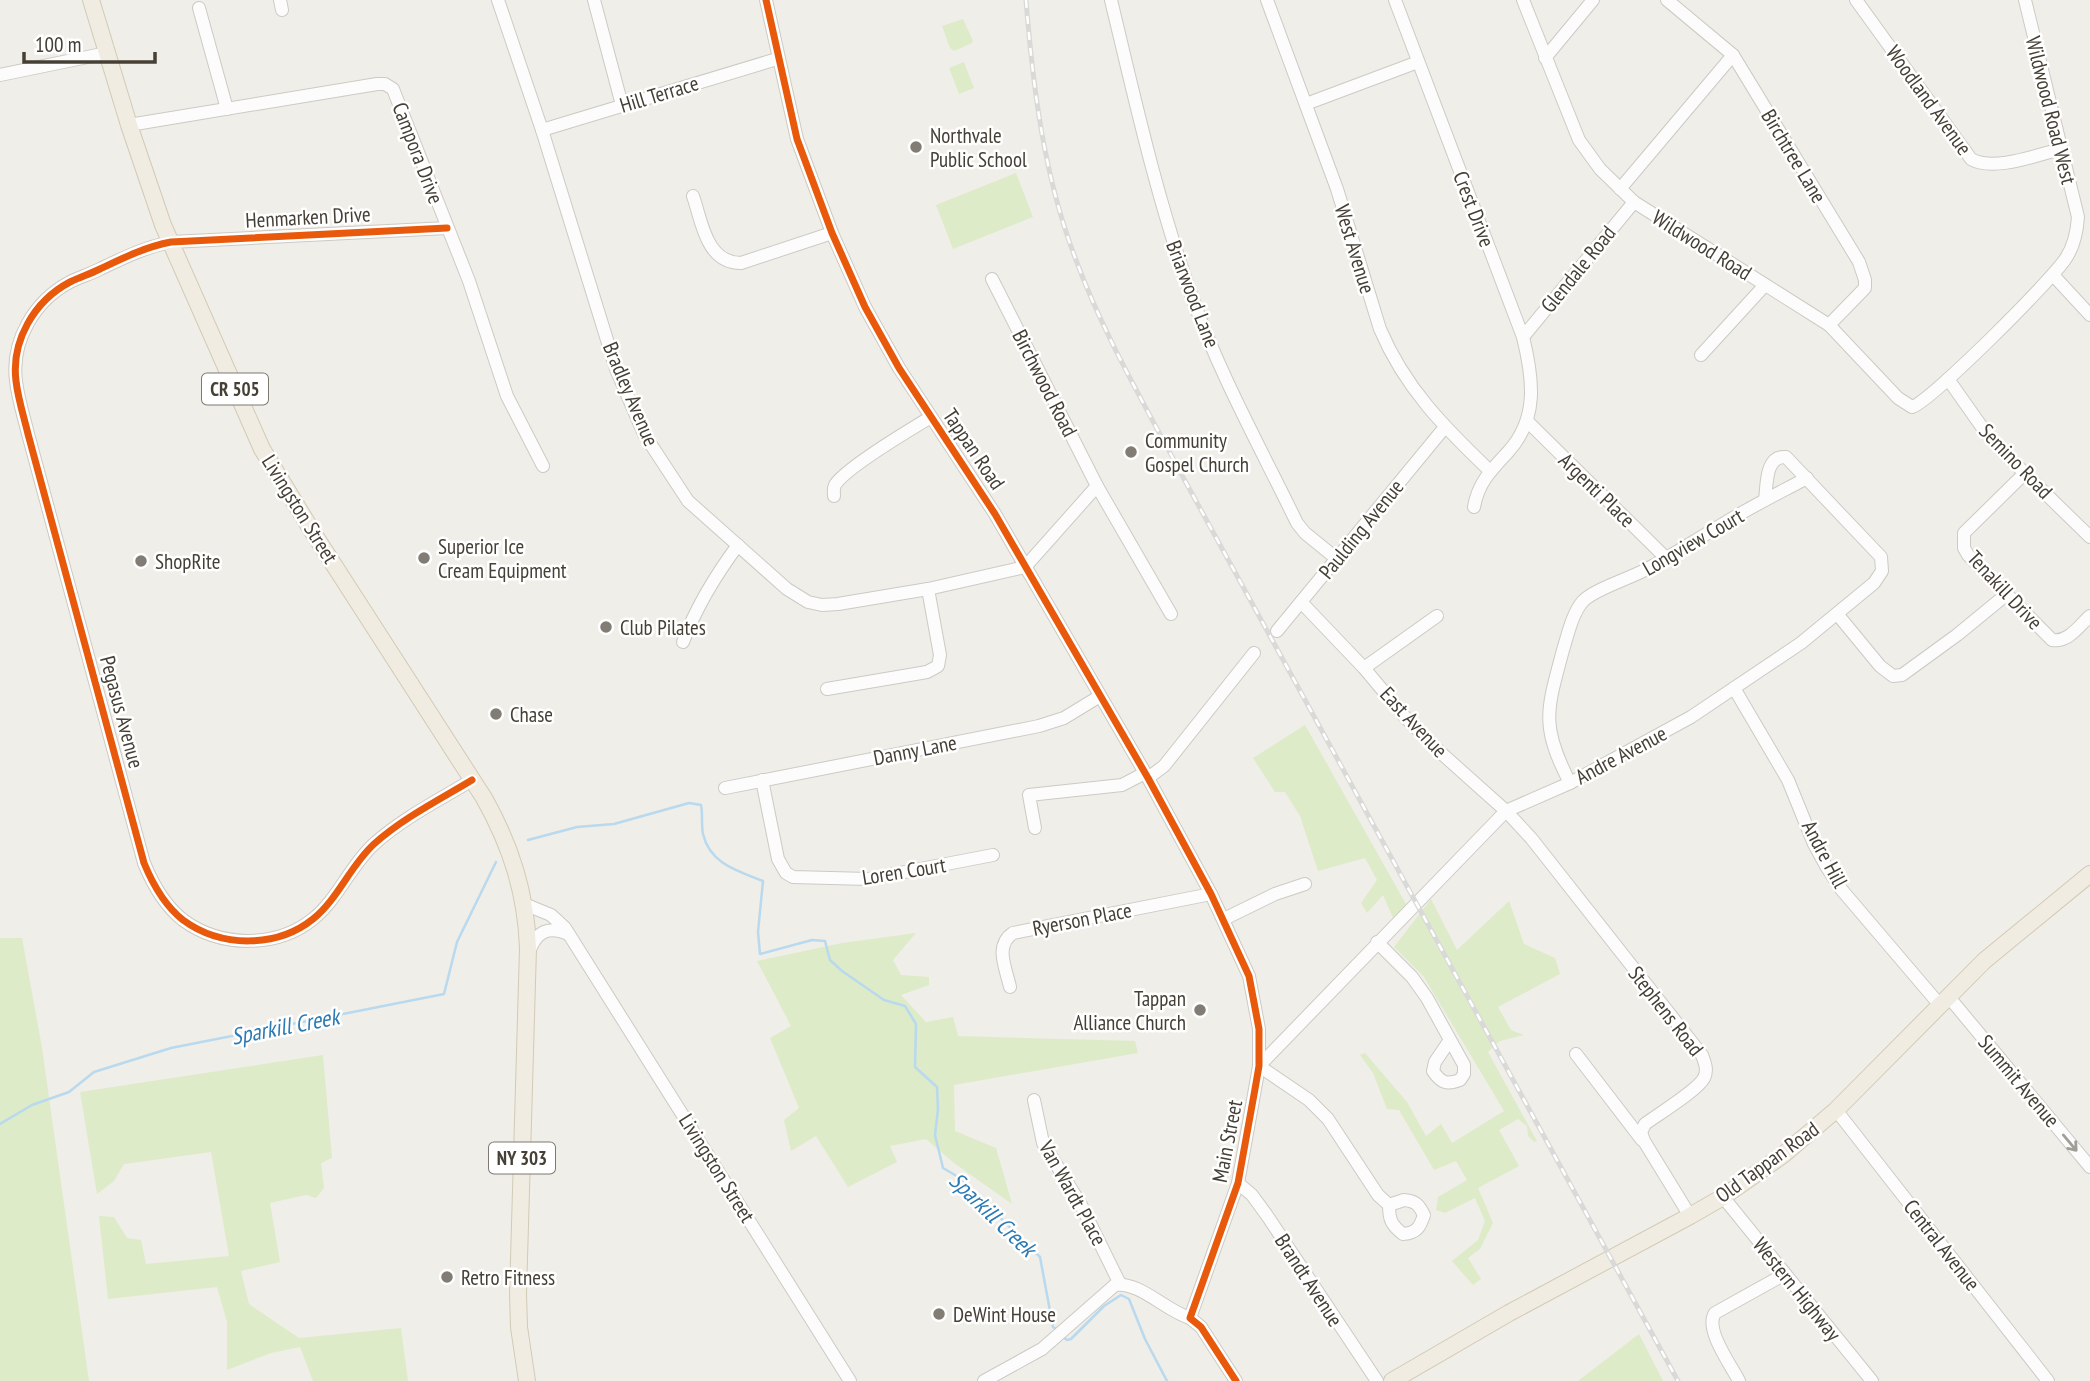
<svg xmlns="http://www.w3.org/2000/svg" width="2090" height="1381" viewBox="0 0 2090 1381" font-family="'PT Sans Narrow',sans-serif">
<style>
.green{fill:#ddebc8}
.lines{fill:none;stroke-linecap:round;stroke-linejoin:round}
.stream{stroke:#b8d9ee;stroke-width:2.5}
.minor-casing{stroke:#cccac4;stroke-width:14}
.major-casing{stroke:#d2cab5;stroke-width:18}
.minor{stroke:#fdfcfc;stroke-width:12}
.major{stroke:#f1ece2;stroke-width:16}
.rail-casing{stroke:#d9d9d8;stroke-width:5}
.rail{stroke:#fff;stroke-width:2.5;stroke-dasharray:8;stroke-linecap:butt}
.cycleway-casing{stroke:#fff;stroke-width:11}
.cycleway{stroke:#e8590c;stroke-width:7}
.oneway{stroke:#a19e98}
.poi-dot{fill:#817c74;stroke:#fff;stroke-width:2.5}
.labels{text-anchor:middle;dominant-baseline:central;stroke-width:5;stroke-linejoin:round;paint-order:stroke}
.shield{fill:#fff;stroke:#7d7972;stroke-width:2}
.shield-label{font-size:19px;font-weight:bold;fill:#453f35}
.street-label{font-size:21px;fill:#453f35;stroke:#fff}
.poi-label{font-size:21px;fill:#453f35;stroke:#fff;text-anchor:start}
.water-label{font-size:23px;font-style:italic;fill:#2c7ab3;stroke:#fff}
</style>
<rect width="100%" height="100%" fill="#f0eee8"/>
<!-- green -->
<g class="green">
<polygon points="963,19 973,41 972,43 954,51 950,48 942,26"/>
<polygon points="964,62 974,88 959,94 949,68"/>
<polygon points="1016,173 1033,217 953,249 936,205"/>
<polygon points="1305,725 1406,904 1394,920 1383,895 1367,913 1361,903 1377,880 1365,858 1318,871 1300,816 1285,792 1275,792 1253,758"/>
<polygon points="1431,899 1457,950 1509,901 1524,944 1555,958 1560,974 1498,1007 1511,1030 1524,1035 1500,1041 1488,1052 1537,1141 1534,1142 1528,1136 1527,1126 1518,1119 1499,1130 1519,1166 1478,1188 1493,1223 1480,1249 1468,1258 1481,1279 1473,1285 1452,1261 1478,1240 1485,1221 1475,1198 1445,1213 1436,1210 1438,1197 1467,1180 1456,1161 1434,1170 1399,1110 1387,1109 1373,1073 1360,1055 1365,1053 1407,1102 1426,1136 1441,1124 1452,1143 1504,1111 1424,977 1394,947"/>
<polygon points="916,933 893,960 901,975 929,977 929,985 901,995 926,1022 953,1017 958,1036 1135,1041 1138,1053 954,1085 955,1131 996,1148 1012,1204 954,1163 926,1139 890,1146 897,1162 848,1187 816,1136 791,1151 784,1120 799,1108 770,1038 791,1026 757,961 842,943"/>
<polygon points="0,938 22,938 42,1048 89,1381 0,1381"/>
<polygon points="323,1055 332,1158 321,1163 324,1188 316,1198 306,1195 270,1203 280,1262 241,1271 249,1304 299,1338 401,1328 408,1381 313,1381 300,1347 271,1353 227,1370 227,1322 217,1287 108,1299 99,1216 114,1217 127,1238 141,1240 146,1264 229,1256 211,1152 124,1164 114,1181 97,1194 80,1092"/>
<polygon points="1639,1334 1663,1381 1578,1381"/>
</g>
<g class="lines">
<!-- stream -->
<g class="stream">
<path d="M 528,840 L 577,827 L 614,824 L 689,803 L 701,805 C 703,814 701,825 703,834 C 710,864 738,871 763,881 L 758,932 L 760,954 L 812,940 L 825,941 L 830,960 L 842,971 L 884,1000 L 905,1006 L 916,1024 L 915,1067 L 937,1087 L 938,1109 L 935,1135 L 943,1168 L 960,1178 L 1040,1257 L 1053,1327 L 1056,1329"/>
<polyline points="0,1124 32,1105 69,1092 94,1072 171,1048 444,994 457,942 496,862"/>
<polyline points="1063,1337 1067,1340 1071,1339 1104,1306 1121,1295 1129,1299 1145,1339 1167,1381"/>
</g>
<defs>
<g id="minor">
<polyline points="280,0 282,10"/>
<polyline points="498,0 542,130 616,369 644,434 688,501 787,589 808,602 822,605 838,604 928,589 1025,567 1097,486"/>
<polyline points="594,0 622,105"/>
<polyline points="766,0 797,139 832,233 865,307 899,368 995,514 1148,778 1211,894 1249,976 1259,1029 1259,1066 1255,1089 1238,1183 1190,1318 1201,1327 1236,1381"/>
<path d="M 1111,0 C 1135,100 1157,200 1192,297 C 1220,375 1261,449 1297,523 L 1305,533 L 1337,559"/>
<path d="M 1267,0 L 1337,189 L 1380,329 C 1405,388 1444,427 1490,471"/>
<path d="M 1395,0 L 1523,337 C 1533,378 1539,418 1508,452 C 1492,469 1478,483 1474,507"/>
<path d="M 1523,0 L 1579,140 L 1600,169 L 1634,202 L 1829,325 L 1898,398 L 1912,407 C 1931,401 2053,279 2066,258 C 2074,246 2077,231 2078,217 L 2025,0"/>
<polyline points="1667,0 1733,55 1859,262 1865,280 1865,288 1829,325"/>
<path d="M 1856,0 L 1971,159 C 1993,172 2037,155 2061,149"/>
<polyline points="199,8 227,109"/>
<polyline points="1545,58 1593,0"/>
<polyline points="0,75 107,53"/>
<polyline points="1306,104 1418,62"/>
<polyline points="129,125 377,84 385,84 393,89 469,281 507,396 543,466"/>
<polyline points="542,130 777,59"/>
<polyline points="1620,189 1733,55"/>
<path d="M 693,196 C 702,222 706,263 741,263 L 832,233"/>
<path d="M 447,228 L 171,242 C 145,247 123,258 100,269 C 90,274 80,277 70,282 C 34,301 11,341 16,381 C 18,399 24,417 28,434 L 144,863 C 153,885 164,905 183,920 C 221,948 277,948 313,919 C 338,899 350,866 374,844 C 403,818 439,800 472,780"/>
<polyline points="2053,275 2090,315"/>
<polyline points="992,279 1097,486 1171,614"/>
<polyline points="1523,337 1634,202"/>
<polyline points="1701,355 1765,285"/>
<polyline points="1948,379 1984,430 2001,450 2090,537"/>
<polyline points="1527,421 1667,559"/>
<path d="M 2025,473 L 1964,533 L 1964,548 L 1968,555 L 2052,640 C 2068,643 2079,626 2090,616"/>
<path d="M 834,496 C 834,491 833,489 835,485 C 845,468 911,429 931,417"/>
<path d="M 1301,602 L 1364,668 L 1405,717 L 1440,752 L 1506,811 L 1531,838 L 1702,1055 C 1705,1063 1708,1070 1704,1078 C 1698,1090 1657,1115 1645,1124 L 1641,1132 L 1644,1141 L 1690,1216"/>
<polyline points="1838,615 1880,666 1893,676 1902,675 1957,635 2007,594"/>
<polyline points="1277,631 1445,427"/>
<path d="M 683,642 C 697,605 715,576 738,545"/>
<polyline points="1364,668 1437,616"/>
<polyline points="1734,688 1788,780 1814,844 1826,866 1841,889 1939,1004"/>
<polyline points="827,689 927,672 938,666 940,655 928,589"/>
<polyline points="1148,778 1164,766 1254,653"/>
<polyline points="762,780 778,859 786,873 793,877 868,879 993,855"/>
<path d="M 1570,783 C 1540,725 1547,710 1563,650 C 1568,634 1572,614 1583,601 C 1595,589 1628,579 1645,570 C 1672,556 1697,539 1723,524 C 1750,507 1779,493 1807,478"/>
<polyline points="725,788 1039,726 1064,718 1100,696"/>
<polyline points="1035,828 1029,795 1122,785 1145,773"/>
<polyline points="524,904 551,915 565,928 850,1381"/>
<polyline points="1224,919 1275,894 1305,884"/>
<path d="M 1377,942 L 1412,977 L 1427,998 L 1464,1065 L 1464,1074 L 1460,1080 C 1447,1085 1441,1083 1433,1071 L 1435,1062 L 1450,1040"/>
<path d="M 529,952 C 536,932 548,925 568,934"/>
<path d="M 1010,987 C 1006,968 994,946 1013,933 L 1211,894"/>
<polyline points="1948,996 2090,1167"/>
<polyline points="1576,1054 1642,1140"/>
<path d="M 1259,1066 L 1506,811 L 1570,783 L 1691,717 L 1801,643 L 1874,583 L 1882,571 L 1881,557 L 1786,457 C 1765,455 1767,485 1765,500"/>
<polyline points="1259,1066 1309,1100 1328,1119 1378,1195 1389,1205"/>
<polyline points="1034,1100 1043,1143 1081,1205 1120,1284"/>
<polyline points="1836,1110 2048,1381"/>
<polyline points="1238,1183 1252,1195 1268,1217 1377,1381"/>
<polyline points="1723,1197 1872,1381"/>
<path d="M 1404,1200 C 1416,1201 1419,1205 1424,1215 C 1420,1227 1417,1233 1403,1234 C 1391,1225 1389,1219 1389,1205 Z"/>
<path d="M 984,1381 L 1042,1349 L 1115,1285 C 1139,1281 1166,1311 1190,1318"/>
<path d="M 1739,1381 C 1731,1365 1704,1329 1715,1313 L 1785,1274"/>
</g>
<g id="major">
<path d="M 91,0 L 129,125 L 163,225 L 262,449 L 314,534 L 484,798 C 511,846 526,893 528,948 L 518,1294 L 519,1327 L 527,1381"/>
<polyline points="1392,1381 1509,1313 1690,1216 1723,1197 1783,1155 1836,1110 1984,961 2090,874"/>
</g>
</defs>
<!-- minor casing -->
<use href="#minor" class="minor-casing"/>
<!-- major casing -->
<use href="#major" class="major-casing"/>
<!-- minor -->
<use href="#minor" class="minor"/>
<!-- major -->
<use href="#major" class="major"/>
<defs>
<path id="rail" d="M 1026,0 C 1033,88 1044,177 1076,260 C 1104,336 1146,407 1184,479 L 1678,1381"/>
</defs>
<!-- rail casing -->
<use href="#rail" class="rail-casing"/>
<!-- rail -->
<use href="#rail" class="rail"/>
<defs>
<g id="cycleway">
<polyline points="766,0 797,139 832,233 865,307 899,368 995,514 1148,778 1211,894 1249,976 1259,1029 1259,1066 1255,1089 1238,1183 1190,1318 1201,1327 1236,1381"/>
<path d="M 447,228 L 171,242 C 145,247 123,258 100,269 C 90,274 80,277 70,282 C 34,301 11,341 16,381 C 18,399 24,417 28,434 L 144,863 C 153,885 164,905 183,920 C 221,948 277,948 313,919 C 338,899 350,866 374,844 C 403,818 439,800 472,780"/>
</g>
</defs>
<!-- cycleway casing -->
<use href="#cycleway" class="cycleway-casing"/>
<!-- cycleway -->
<use href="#cycleway" class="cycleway"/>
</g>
<!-- one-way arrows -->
<defs><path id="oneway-shaft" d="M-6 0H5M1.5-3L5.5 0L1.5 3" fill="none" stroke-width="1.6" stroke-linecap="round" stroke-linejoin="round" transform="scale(1.75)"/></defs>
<use class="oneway" href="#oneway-shaft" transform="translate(2070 1143) rotate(50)"/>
<!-- markers -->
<g class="poi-dot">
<circle cx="916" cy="147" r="7"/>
<circle cx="1131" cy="452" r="7"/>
<circle cx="424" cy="558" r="7"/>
<circle cx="141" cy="561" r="7"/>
<circle cx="606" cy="627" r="7"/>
<circle cx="496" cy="714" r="7"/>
<circle cx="1200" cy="1010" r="7"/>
<circle cx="447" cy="1277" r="7"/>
<circle cx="939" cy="1314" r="7"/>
</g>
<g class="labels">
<!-- shield labels -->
<g class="shield">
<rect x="202" y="373.5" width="66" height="31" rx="5"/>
<rect x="489" y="1142.5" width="66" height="31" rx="5"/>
</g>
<g class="shield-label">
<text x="235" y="389">CR 505</text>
<text x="522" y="1158">NY 303</text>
</g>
<!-- street labels -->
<g class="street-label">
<text transform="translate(659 94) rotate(-17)">Hill Terrace</text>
<text transform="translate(1929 100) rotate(54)">Woodland Avenue</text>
<text transform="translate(2051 110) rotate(76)">Wildwood Road West</text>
<text transform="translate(418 153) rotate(69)">Campora Drive</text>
<text transform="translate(1794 156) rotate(59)">Birchtree Lane</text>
<text transform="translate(1474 209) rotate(69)">Crest Drive</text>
<text transform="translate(308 217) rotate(-3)">Henmarken Drive</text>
<text transform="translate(1702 245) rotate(32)">Wildwood Road</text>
<text transform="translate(1355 249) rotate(73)">West Avenue</text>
<text transform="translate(1578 269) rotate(-51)">Glendale Road</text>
<text transform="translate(1193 294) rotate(69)">Briarwood Lane</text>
<text transform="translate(1045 383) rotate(63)">Birchwood Road</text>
<text transform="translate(631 394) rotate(67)">Bradley Avenue</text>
<text transform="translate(974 449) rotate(56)">Tappan Road</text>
<text transform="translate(2016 461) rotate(46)">Semino Road</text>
<text transform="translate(1597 490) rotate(44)">Argenti Place</text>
<text transform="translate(300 509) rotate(58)">Livingston Street</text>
<text transform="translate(1361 529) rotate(-51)">Paulding Avenue</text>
<text transform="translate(1693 542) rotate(-30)">Longview Court</text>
<text transform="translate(2005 590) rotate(47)">Tenakill Drive</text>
<text transform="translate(122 712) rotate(75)">Pegasus Avenue</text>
<text transform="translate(1414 722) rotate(47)">East Avenue</text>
<text transform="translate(915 750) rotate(-11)">Danny Lane</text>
<text transform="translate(1621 755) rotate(-28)">Andre Avenue</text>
<text transform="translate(1825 854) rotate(62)">Andre Hill</text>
<text transform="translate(904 871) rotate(-9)">Loren Court</text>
<text transform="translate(1082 919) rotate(-11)">Ryerson Place</text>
<text transform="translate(1666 1011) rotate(52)">Stephens Road</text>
<text transform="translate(2019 1081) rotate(50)">Summit Avenue</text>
<text transform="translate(1227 1141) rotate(-79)">Main Street</text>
<text transform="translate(1767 1162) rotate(-36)">Old Tappan Road</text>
<text transform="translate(717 1168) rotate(58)">Livingston Street</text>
<text transform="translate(1073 1193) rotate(61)">Van Wardt Place</text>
<text transform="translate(1942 1245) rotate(52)">Central Avenue</text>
<text transform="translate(1309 1280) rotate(57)">Brandt Avenue</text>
<text transform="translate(1797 1289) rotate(51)">Western Highway</text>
</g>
<!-- poi labels -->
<g class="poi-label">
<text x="930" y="135">Northvale<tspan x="930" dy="24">Public School</tspan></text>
<text x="1145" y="440">Community<tspan x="1145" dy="24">Gospel Church</tspan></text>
<text x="438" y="546">Superior Ice<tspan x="438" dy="24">Cream Equipment</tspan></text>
<text x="155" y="561">ShopRite</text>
<text x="620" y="627">Club Pilates</text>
<text x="510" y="714">Chase</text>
<text x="1186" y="998" text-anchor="end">Tappan<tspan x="1186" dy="24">Alliance Church</tspan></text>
<text x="461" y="1277">Retro Fitness</text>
<text x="953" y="1314">DeWint House</text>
</g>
<!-- water labels -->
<g class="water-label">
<text transform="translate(285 1026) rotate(-11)">Sparkill Creek</text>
<text transform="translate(993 1214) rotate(44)">Sparkill Creek</text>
</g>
</g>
<!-- scale -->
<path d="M24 52v10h131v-10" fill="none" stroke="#453f35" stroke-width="3.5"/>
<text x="35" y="52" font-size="21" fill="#453f35" stroke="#ffffff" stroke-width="5" paint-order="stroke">100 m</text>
</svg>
